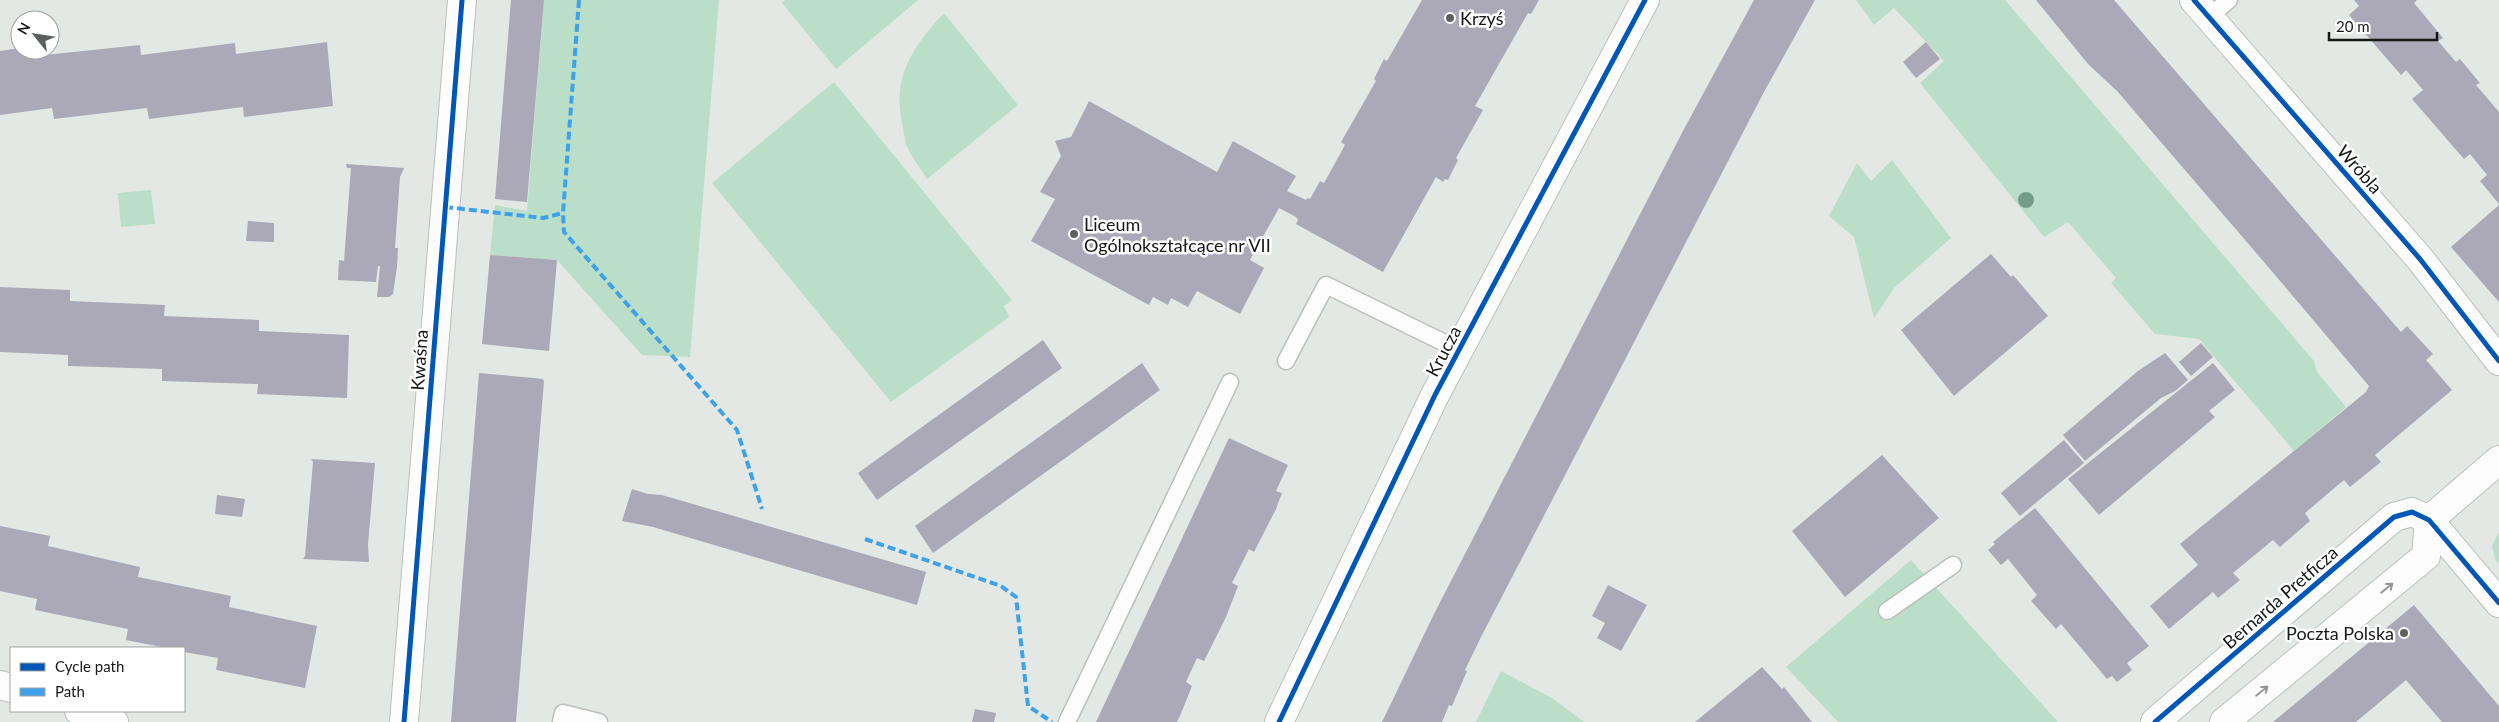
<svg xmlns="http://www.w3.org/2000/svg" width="2499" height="722" viewBox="0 0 2499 722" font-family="Lato,sans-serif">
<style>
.green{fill:#bbdec8}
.building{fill:#aba9b7}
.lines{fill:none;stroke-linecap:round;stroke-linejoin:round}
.lane-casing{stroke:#bcc0bd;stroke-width:19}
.street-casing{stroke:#bcc0bd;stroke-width:30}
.secondary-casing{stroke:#bcc0bd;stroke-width:30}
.lane{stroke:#fbfcfb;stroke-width:16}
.street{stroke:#fbfcfb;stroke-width:28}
.secondary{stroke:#fbfcfb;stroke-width:28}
.quiet{stroke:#3da2ea;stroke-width:4;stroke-dasharray:8 4;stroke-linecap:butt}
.cycleway-casing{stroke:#fff;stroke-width:8}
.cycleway{stroke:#0057b8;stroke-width:5}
.tree{fill:#749d88}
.oneway{stroke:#949594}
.poi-dot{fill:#5d615e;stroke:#fff;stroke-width:2}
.labels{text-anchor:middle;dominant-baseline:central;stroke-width:5;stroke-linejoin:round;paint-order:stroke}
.poi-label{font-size:18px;fill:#151816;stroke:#fff;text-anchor:start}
.street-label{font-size:18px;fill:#151816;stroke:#fff}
</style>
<rect width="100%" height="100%" fill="#e3e8e5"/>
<!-- green -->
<g class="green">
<polygon points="544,0 719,0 690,357 642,355 557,260 490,255 495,205 527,211"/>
<polygon points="785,0 918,0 836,69 782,3"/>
<polygon points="1856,0 2005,0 2314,361 2317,372 2346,407 2294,451 2199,339 2155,334 2111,283 2116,278 2068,222 2044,237 1920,83 1944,61 1894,8 1874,25"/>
<path d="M 944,13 L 1018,105 L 927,179 C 921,169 913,159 908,149 C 905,143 904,134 903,127 C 891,77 912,48 944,13 Z"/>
<polygon points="834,82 1012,300 1004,306 1009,317 891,402 712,183"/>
<polygon points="1892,160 1951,238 1894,288 1874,318 1854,237 1829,216 1857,163 1871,181"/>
<polygon points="151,190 155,224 121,227 118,193"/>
<polygon points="2499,532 2499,564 2495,559 2492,546"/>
<polygon points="1911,560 2058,722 1838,722 1786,667"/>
<polygon points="1501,671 1552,698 1584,722 1476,722"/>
</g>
<!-- building -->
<g class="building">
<polygon points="511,0 544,0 527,202 495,199"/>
<polygon points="1422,0 1539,0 1531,14 1528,13 1475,106 1483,110 1456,158 1458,160 1448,180 1445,179 1443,182 1436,177 1383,272 1296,224 1298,220 1296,217 1279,208 1250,260 1264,268 1240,314 1197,291 1188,307 1171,298 1168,305 1153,297 1149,305 1031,241 1055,199 1040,192 1061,156 1055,141 1071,137 1089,101 1217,172 1233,141 1296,176 1287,191 1306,200 1307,198 1310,199 1320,181 1324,183 1345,145 1341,142 1376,81 1374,79 1384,59 1387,61"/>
<polygon points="1754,0 1815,0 1764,92 1481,637 1465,670 1467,671 1452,706 1449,705 1442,722 1382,722 1434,614 1684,129"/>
<polygon points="2036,0 2114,0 2401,332 2407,326 2433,354 2426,360 2452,390 2375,455 2381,462 2350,487 2344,480 2305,513 2310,521 2280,547 2273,540 2233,573 2240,580 2218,598 2213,592 2169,629 2150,606 2198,565 2180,544 2366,392 2369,386 2264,262 2117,91 2088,64"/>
<polygon points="2354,0 2417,0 2414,3 2443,38 2438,41 2456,62 2460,59 2480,83 2476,85 2499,112 2499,204 2480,181 2487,175 2470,154 2464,159 2412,99 2423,90 2406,70 2401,75 2349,15 2359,6"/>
<polygon points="327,42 333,106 244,117 243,107 149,119 147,108 54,119 52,108 0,115 0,51 20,48 44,50 45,55 140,45 141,55 235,43 236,54"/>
<polygon points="1926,42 1940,59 1916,78 1903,62"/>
<polygon points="346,164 404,168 400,177 395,248 398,248 397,267 393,294 389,297 377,297 380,266 378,266 376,282 338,280 339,260 344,261 350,181 351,168 347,168"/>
<polygon points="2499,205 2499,302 2451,247"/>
<polygon points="248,221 274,223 274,242 246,241"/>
<polygon points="1991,254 2011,277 2013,275 2048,316 1954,396 1901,330"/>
<polygon points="490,255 557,260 549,351 482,344"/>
<polygon points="0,287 70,290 70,301 165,305 164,316 259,320 259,331 349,335 347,398 257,394 258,384 162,381 162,369 68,366 68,355 0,352"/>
<polygon points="1043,340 1062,368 877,500 858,473"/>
<polygon points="2201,343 2213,357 2191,376 2179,362"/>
<polygon points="2165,353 2188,380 2175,391 2161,398 2085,461 2063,435 2138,371"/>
<polygon points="1142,363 1160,390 933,553 915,526"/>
<polygon points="2213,363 2235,390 2209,411 2215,417 2099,515 2068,479"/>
<polygon points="479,373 534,378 543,379 544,381 516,722 451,722"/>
<polygon points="1229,438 1288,465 1276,491 1282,493 1276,509 1254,552 1249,549 1232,583 1238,586 1226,617 1204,661 1197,658 1186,682 1192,686 1180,716 1177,722 1096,722"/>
<polygon points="2064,440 2084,463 2020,516 2001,493"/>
<polygon points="1882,455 1939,518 1845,597 1792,531"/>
<polygon points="311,459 375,463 368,544 369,562 303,559 305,556 313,462"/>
<polygon points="632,489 648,494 662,495 926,572 917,605 653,527 622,521"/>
<polygon points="217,495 245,499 242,517 215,514"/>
<polygon points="2035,508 2149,646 2127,663 2132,670 2117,682 2112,676 2107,679 2061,624 2056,629 2031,601 2037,595 2008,559 2001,565 1988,550 1995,544 1993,542"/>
<polygon points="0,526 50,536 48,546 140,567 138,577 231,596 229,607 317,626 305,688 216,670 218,658 184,652 184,648 167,648 126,640 128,629 35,610 37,599 0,591"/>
<polygon points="1608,585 1647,605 1621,651 1597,638 1605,623 1592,616"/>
<polygon points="2414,605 2499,706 2499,722 2442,722 2406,680 2356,722 2273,722"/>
<polygon points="1762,667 1782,689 1784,687 1812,722 1695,722"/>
<polygon points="975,709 996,713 994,722 972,722"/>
</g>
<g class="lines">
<defs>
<g id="lane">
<polyline points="2209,17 2229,0"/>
<polyline points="1286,361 1326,285 1459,350"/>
<polyline points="1887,611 1953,565"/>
<polyline points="561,722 563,713 599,722"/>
<polyline points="1067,722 1230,382"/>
</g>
<g id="street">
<polyline points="2194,0 2420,259 2499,361"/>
<polyline points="0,685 11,688"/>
<polyline points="79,711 114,722"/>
<polyline points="404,722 462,0"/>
<polyline points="2155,722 2394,517 2412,512 2429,520 2499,603"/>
<polyline points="2224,722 2426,556 2429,520 2499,460"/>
</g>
<polyline id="secondary" points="1279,722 1435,395 1645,0"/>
</defs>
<!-- lane casing -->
<use href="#lane" class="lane-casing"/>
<!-- street casing -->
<use href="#street" class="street-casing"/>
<!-- secondary casing -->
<use href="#secondary" class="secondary-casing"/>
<!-- lane -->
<use href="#lane" class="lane"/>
<!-- street -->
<use href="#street" class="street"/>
<!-- secondary -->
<use href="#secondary" class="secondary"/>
<!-- quiet -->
<g class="quiet">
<polyline points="579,0 563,213 564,232 737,430 762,509"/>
<polyline points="445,207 543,218 563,213"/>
<polyline points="865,539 1001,586 1016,597 1028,706 1052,722"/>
</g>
<defs>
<g id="cycleway">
<polyline points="2194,0 2420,259 2499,361"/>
<polyline points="404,722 462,0"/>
<polyline points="1279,722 1435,395 1645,0"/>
<polyline points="2155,722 2394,517 2412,512 2429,520 2499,603"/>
</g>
</defs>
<!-- cycleway casing -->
<use href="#cycleway" class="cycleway-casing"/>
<!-- cycleway -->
<use href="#cycleway" class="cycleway"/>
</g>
<!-- trees -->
<circle class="tree" cx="2026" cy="200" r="8"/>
<!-- one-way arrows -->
<defs><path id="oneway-shaft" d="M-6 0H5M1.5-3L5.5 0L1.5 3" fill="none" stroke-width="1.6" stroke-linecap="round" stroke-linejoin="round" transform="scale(1.25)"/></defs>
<g class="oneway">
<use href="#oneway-shaft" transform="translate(2387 588) rotate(-39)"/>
<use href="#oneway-shaft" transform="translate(2262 691) rotate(-39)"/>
</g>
<!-- markers -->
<g class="poi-dot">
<circle cx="1450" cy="18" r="5"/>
<circle cx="1074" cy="234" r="5"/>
<circle cx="2404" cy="633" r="5"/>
</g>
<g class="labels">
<!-- poi labels -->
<g class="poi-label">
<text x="1460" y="18">Krzyś</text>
<text x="1084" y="224">Liceum<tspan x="1084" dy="21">Ogólnokształcące nr VII</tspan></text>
<text x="2394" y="633" text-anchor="end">Poczta Polska</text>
</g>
<!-- street labels -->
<g class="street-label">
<text transform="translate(2360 169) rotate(49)">Wróbla</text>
<text transform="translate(1443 351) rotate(-62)">Krucza</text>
<text transform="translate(419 360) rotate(-86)">Kwaśna</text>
<text transform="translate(2280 597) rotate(-41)">Bernarda Pretficza</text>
</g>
</g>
<!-- legend -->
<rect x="10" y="647" width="175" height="65" fill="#ffffff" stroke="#a1a3a2"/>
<rect x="20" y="663" width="25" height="8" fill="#0057b8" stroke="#a1a3a2"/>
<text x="55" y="672" font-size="15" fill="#151816">Cycle path</text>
<rect x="20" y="688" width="25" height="8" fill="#3da2ea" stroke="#a1a3a2"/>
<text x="55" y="697" font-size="15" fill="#151816">Path</text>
<!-- north arrow -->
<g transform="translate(35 35) rotate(300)"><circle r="24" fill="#ffffff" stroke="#a1a3a2"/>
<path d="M0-4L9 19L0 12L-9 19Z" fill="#5d615e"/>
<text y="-8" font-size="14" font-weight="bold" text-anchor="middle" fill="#151816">N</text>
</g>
<!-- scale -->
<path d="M2329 32v8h108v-8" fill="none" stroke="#151816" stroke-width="2.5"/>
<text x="2336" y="32" font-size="15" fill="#151816" stroke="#ffffff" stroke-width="4" paint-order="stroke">20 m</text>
</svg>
